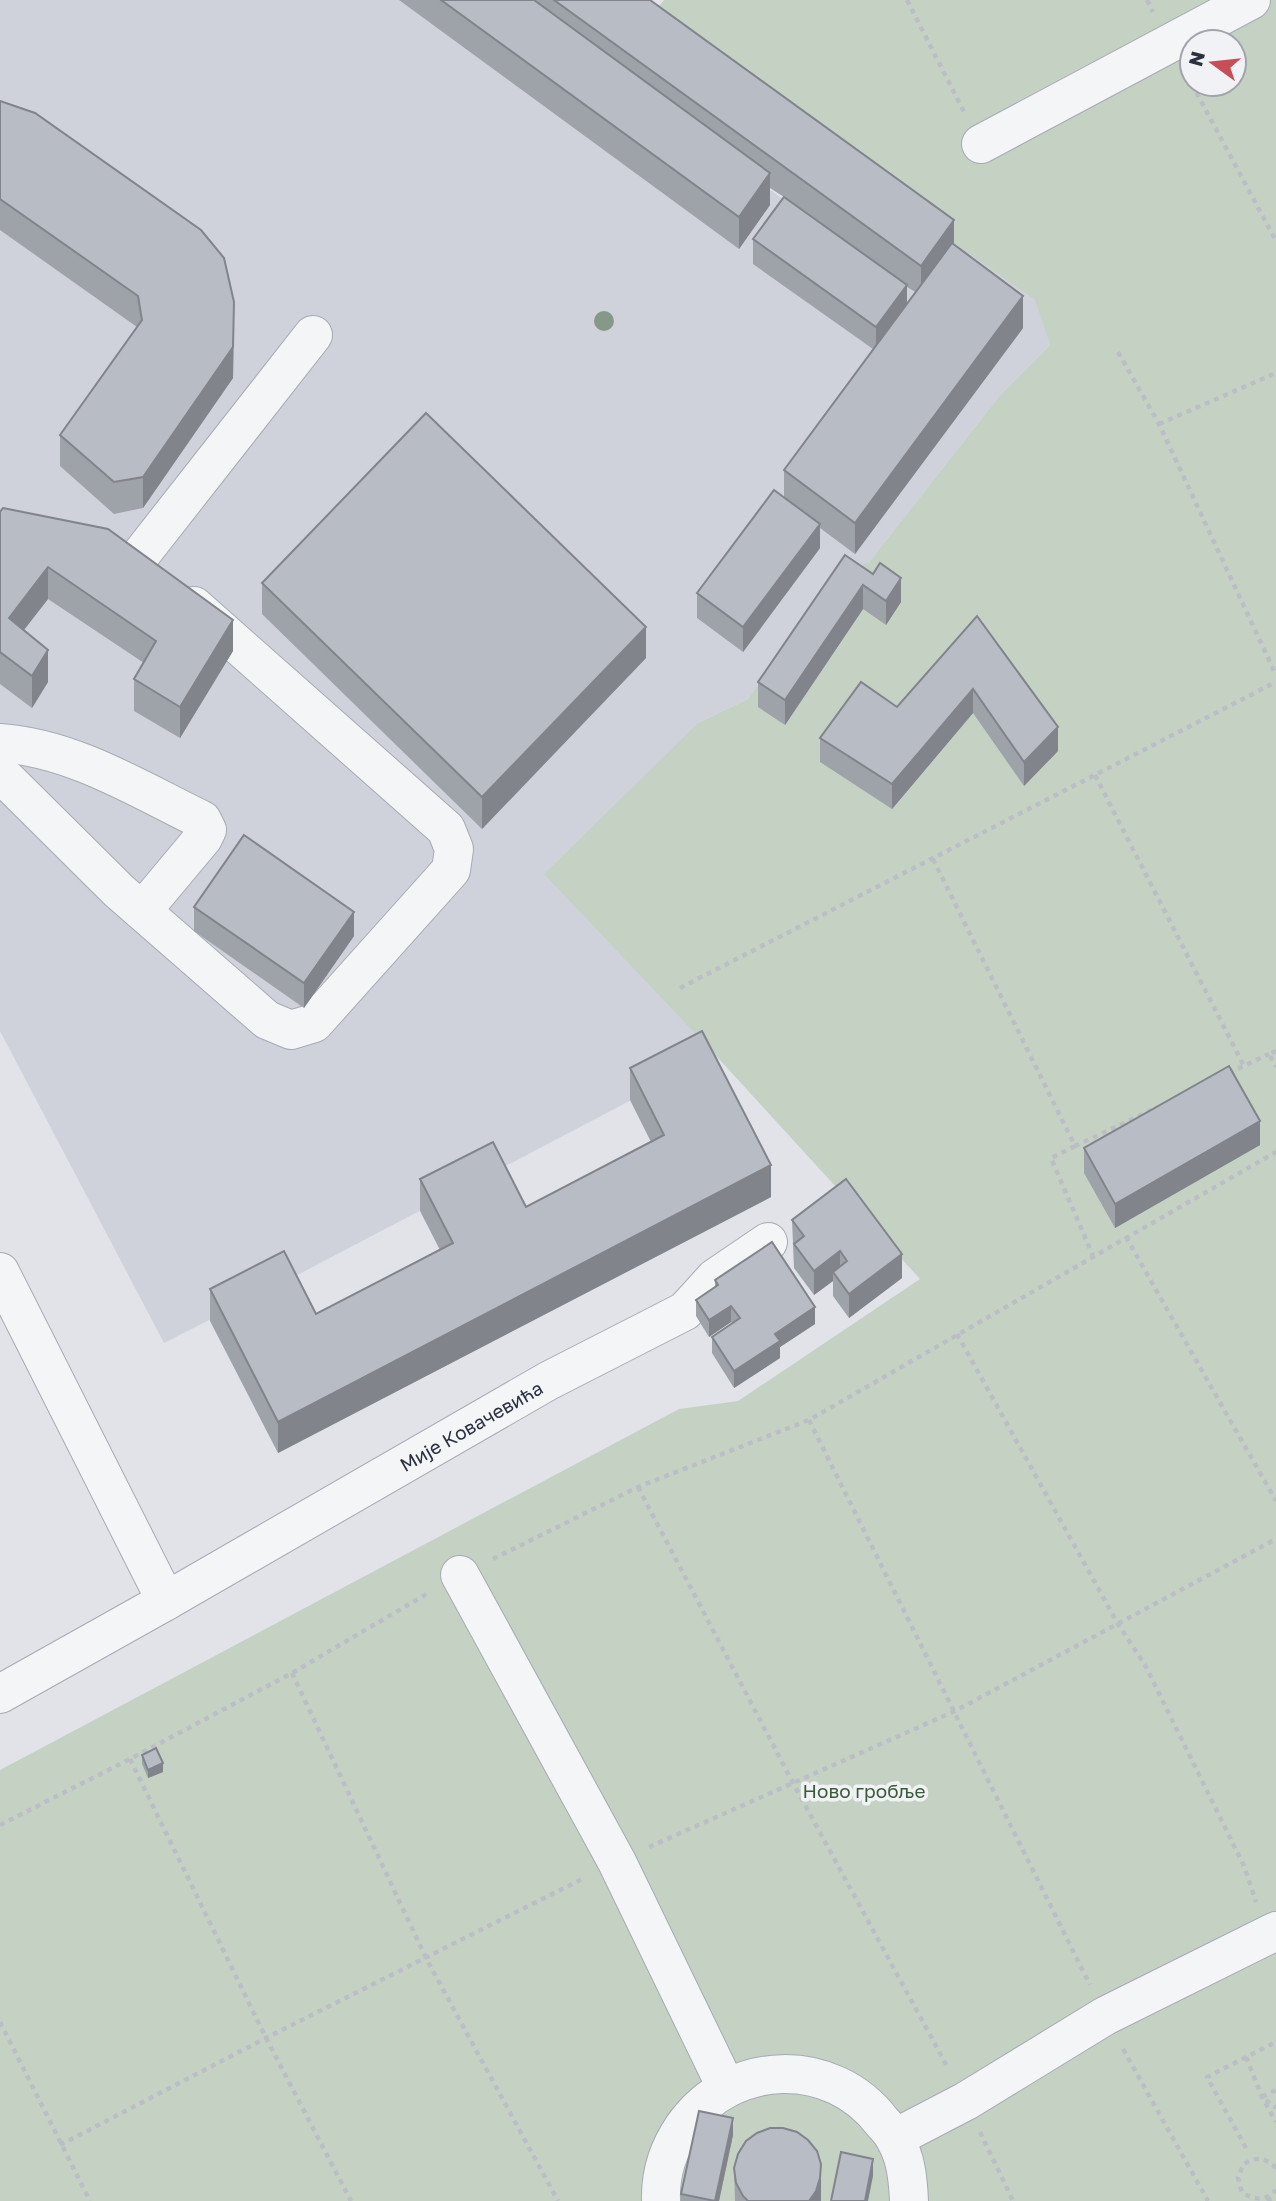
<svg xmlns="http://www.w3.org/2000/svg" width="1276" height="2201" viewBox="0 0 1276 2201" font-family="'Golos Text',sans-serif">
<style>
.built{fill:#cfd2db}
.green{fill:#c5d2c3;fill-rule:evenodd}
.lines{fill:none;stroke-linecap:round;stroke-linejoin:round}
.minor-casing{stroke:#a6aab3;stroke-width:40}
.path{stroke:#bbbec4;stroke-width:4.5;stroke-dasharray:5 5;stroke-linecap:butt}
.minor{stroke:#f4f5f7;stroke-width:38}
.tree{fill:#869888}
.wall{fill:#9ea2a9;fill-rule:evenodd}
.shaded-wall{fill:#81848a}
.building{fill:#b8bcc5;stroke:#81848a;stroke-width:2}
.labels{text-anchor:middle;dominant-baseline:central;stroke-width:7;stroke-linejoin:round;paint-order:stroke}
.street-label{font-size:19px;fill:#2a3040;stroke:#f0f2f6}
.park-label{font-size:19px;fill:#3c5a38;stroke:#f0f2f6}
</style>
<rect width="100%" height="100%" fill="#e1e3e9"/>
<!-- built -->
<polygon class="built" points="0,0 503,0 921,297 960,248 1036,300 1050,345 1001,394 869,562 837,573 748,699 698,723 708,1047 702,1063 284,1282 164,1343 0,1031"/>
<!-- green -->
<path class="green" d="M 664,0 L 1276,0 L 1276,2201 L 0,2201 L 0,1770 L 679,1409 L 738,1401 L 920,1279 L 708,1047 L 544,874 L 698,723 L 748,699 L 837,573 L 869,562 L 1001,394 L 1050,345 L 1035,300 L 871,186 L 647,22 ZM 1192,42 L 1234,42 L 1234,84 L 1192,84 Z"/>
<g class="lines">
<defs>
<g id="minor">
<polyline points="981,144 1251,0"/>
<polyline points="139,557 313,335"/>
<path d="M 0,743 C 73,748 138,789 202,820 L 207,830 L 203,838 L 142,911"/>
<polyline points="0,773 119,891 267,1020 291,1030 314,1023 451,870 454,849 446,829 194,606"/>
<polyline points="0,1272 166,1601"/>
<polyline points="460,1575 617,1862 726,2087"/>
<path id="s1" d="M 0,1694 L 166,1601 L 548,1381 L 685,1311 L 715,1278 L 768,1242"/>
<polyline points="895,2138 966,2101 1105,2016 1276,1931"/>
<path d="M 661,2201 C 660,2172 668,2149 684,2126 C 732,2059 832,2056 882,2122 C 887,2127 892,2133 895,2139 C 906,2158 908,2179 909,2201"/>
</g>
</defs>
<!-- minor casing -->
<use href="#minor" class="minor-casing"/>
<!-- path -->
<g class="path">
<polyline points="907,0 964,112"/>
<polyline points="1147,0 1153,12"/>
<polyline points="1187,75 1276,241"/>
<polyline points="1118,352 1159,424 1276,675"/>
<polyline points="1159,424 1276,373"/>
<polyline points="1095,775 1244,1066"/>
<polyline points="933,859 1075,1146 1158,1107"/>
<polyline points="680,988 1276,682"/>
<polyline points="1276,1051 1269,1054 1276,1067"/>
<polyline points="1229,1073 1269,1054"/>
<polyline points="1075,1146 1051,1158 1093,1256"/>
<polyline points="1126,1237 1276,1501"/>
<polyline points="957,1334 1118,1624 1145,1665 1244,1866 1256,1902"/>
<polyline points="809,1420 1090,1985"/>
<polyline points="638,1487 793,1783 948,2068"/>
<polyline points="493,1559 638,1487 809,1420 1276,1152"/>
<polyline points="292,1673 426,1958 558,2201"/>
<polyline points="130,1759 266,2038 351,2201"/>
<polyline points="0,1825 130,1759 292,1673 430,1592"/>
<polyline points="649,1847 955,1711 1276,1539"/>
<polyline points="0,2022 90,2201"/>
<polyline points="1123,2049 1208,2201"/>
<polyline points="1246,2057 1262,2097 1276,2122"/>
<polyline points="1262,2097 1276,2090"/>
<polyline points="1266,2100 1276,2108"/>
<polyline points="980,2132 1013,2201"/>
<polyline points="60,2145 266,2038 584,1878"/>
<polyline points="1246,2148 1207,2077 1276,2042"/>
<path d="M 1276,2168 C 1266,2157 1254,2156 1243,2165 L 1238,2178 L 1242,2192 C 1254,2201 1266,2201 1276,2190"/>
<polyline points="1267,2201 1276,2197"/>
</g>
<!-- minor -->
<use href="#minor" class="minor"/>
</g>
<!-- trees -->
<circle class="tree" cx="604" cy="321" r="10"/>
<!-- wall -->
<g class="wall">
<path d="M 399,0 L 650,0 L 954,245 L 1023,328 L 855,554 L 820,528 L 820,548 L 743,652 L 697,618 L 697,593 L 784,497 L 784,470 L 873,349 L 753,264 L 753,239 L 784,197 L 770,188 L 770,205 L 739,249 ZM 907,287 L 915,292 L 907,303 Z"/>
<polygon points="0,101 234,333 233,378 143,508 114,514 60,466 60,435 137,327 0,230"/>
<polygon points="0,512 233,651 180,738 134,711 134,679 144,663 48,599 24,630 48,682 32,708 0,684"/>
<polygon points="845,555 901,602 886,625 863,609 785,725 758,707 758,682"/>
<polygon points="262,583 646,658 482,829 262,614"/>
<polygon points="977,616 1058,751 1024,786 973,713 892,809 820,762 820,738 897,707"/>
<polygon points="194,907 354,936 304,1008 194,931"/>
<polygon points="630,1068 771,1197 278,1453 210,1321 210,1289 316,1314 440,1250 420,1211 420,1179 526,1207 651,1142 630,1100"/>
<polygon points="1260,1145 1115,1228 1084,1173 1084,1148"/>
<polygon points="792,1220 902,1278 849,1318 833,1296 833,1281 814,1295 794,1268"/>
<polygon points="715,1280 815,1324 780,1347 780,1358 734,1388 712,1353 712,1337 732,1323 731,1322 709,1337 696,1316 696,1300 715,1287"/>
<polygon points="142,1755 163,1772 148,1778 142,1764"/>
<polygon points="733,2135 719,2201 681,2201 681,2194"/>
<polygon points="821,2164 821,2201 735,2201 734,2168"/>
</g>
<!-- shaded-wall -->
<g class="shaded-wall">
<polygon points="770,173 770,205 739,249 739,217"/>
<polygon points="954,220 954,251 921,297 921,266"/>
<polygon points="907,285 907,309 876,352 876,327"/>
<polygon points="1023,296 1023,328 855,554 855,523"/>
<polygon points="234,302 233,378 143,508 143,477"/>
<polygon points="820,524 820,548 743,652 743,627"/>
<polygon points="48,567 48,599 9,649 9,618"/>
<polygon points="901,578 901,602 886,625 886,601"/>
<polygon points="863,585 863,609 785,725 785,700"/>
<polygon points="233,620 233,651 180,738 180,707"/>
<polygon points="646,627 646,658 482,829 482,797"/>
<polygon points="48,650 48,682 32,708 32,676"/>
<polygon points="973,689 973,713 892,809 892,784"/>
<polygon points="1058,727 1058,751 1024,786 1024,762"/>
<polygon points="354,912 354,936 304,1008 304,983"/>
<polygon points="1260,1121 1260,1145 1115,1228 1115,1204"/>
<polygon points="771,1165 771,1197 278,1453 278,1422"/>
<polygon points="840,1251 840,1276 833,1272 833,1281 814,1295 814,1271"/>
<polygon points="902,1254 902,1278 849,1318 849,1294"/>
<polygon points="731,1306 731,1322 709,1337 709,1320"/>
<polygon points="815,1307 815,1324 780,1347 780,1358 734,1388 734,1371 775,1334"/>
<polygon points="163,1763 163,1772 148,1778 148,1770"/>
<polygon points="733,2118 733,2135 719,2201 715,2201"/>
<polygon points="873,2159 873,2176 868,2201 865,2201"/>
<polygon points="821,2164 821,2201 809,2201"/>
</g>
<!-- building -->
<g class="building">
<polygon points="441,0 534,0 770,173 739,217"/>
<polygon points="554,0 650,0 954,220 921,266"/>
<polygon points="0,101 35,113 201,230 224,258 234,302 233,347 143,477 114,482 60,435 142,320 138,296 0,199"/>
<polygon points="784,197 907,285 876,327 753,239"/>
<polygon points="952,243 1023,296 855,523 784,470"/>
<polygon points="426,413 646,627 482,797 262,583"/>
<polygon points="774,490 820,524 743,627 697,593"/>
<polygon points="3,508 108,529 233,620 180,707 134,679 156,641 48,567 9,618 48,650 32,676 0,652 0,512"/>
<polygon points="845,555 873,574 880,563 901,578 886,601 863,585 785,700 758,682"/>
<polygon points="977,616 1058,727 1024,762 973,689 892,784 820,738 861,682 897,707"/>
<polygon points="244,835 354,912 304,983 194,907"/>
<polygon points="702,1031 771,1165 278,1422 210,1289 284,1251 316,1314 453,1243 420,1179 493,1142 526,1207 664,1135 630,1068"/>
<polygon points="1229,1066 1260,1121 1115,1204 1084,1148"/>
<polygon points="846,1179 902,1254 849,1294 833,1272 847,1261 840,1251 814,1271 794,1244 804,1236 792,1220"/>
<polygon points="772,1242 815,1307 775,1334 780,1341 734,1371 712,1337 740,1318 731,1306 709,1320 696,1300 718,1285 715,1280"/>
<polygon points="156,1748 163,1763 148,1770 142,1755"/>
<polygon points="699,2111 733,2118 715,2201 681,2194"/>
<polygon points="770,2128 783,2128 797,2132 808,2140 817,2151 821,2164 820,2178 816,2191 809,2201 748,2201 743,2196 736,2183 734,2168 738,2154 746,2141 757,2133"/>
<polygon points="841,2152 873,2159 865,2201 831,2201"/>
</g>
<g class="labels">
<!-- street labels -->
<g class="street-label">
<text stroke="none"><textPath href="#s1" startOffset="542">Мије Ковачевића</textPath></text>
</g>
<!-- park labels -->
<g class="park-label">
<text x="864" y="1790">Ново гробље</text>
</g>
</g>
<!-- north arrow -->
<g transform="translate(1213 63) rotate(285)"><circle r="33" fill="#f0f2f6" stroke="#a1a4ad" stroke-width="2"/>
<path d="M0-5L12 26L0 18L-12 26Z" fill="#c74d56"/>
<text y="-10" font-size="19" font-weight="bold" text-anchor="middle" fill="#2a3040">N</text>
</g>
</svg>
